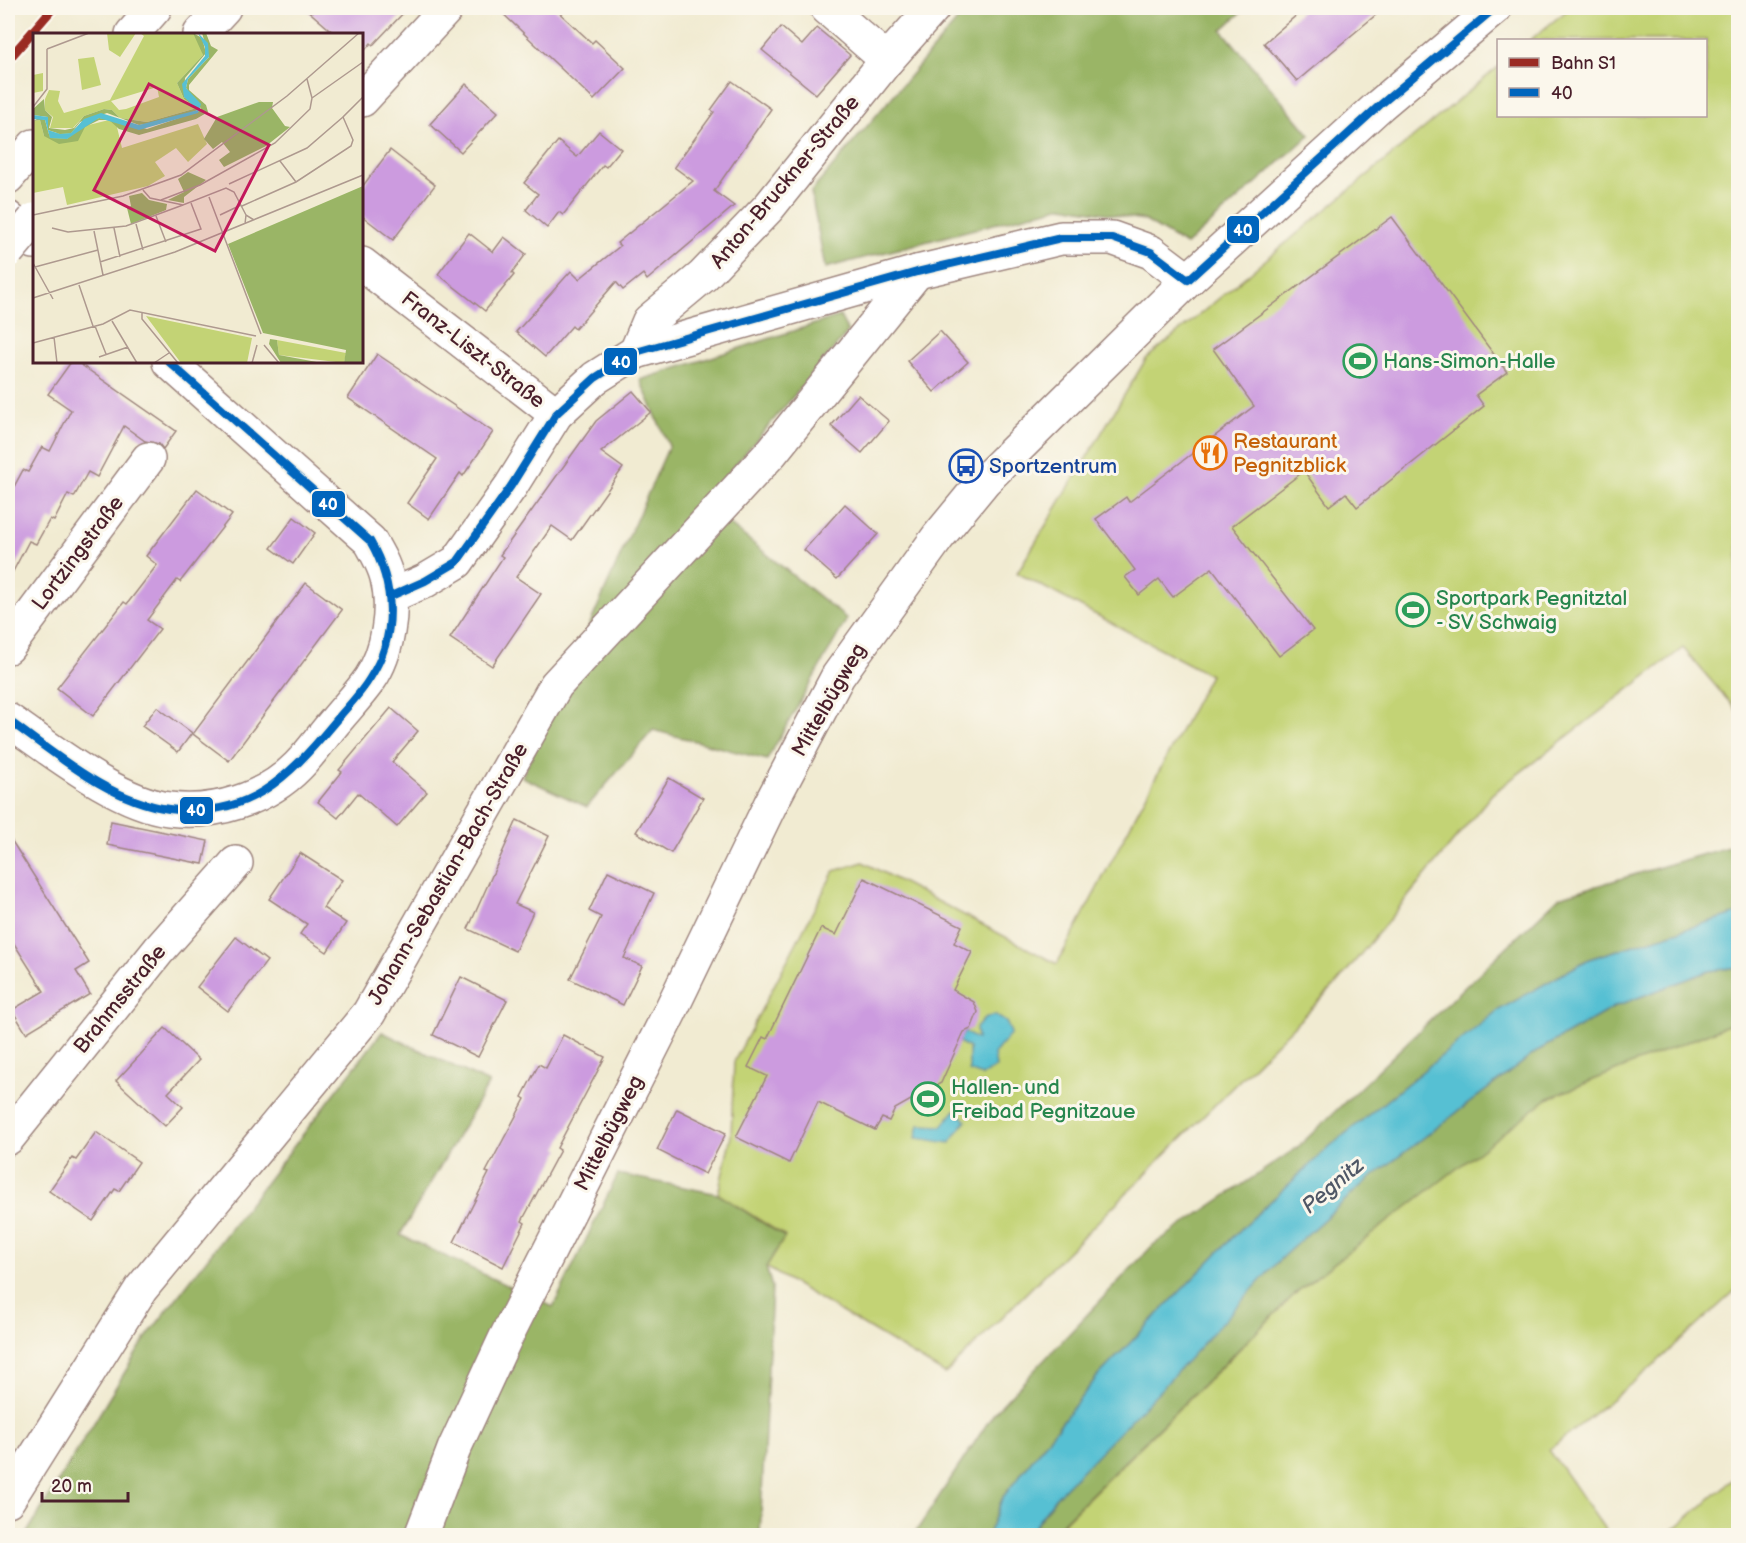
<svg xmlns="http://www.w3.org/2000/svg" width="1746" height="1543" viewBox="0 0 1746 1543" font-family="'Balsamiq Sans',sans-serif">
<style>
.green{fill:#c3d375;stroke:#867950;stroke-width:1.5}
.forest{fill:#9ab566;stroke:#726a48;stroke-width:1.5}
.water{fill:#57c0d3;stroke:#50707f;stroke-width:1.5}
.building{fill:#cc9bdf}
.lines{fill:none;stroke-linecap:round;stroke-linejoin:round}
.street-casing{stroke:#9e857e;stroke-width:36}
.secondary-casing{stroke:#9e857e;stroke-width:36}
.street{stroke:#fff;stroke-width:33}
.secondary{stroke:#fff;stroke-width:33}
.secondary-bridge-casing{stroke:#9e857e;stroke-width:36;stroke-linecap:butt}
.secondary-bridge{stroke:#fff;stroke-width:33}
.bus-1-casing{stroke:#fbf7ec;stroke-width:12}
.bus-1{stroke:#0065bd;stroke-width:8}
.rail-1-casing{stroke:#fbf7ec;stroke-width:14}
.rail-1{stroke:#9a2a23;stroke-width:9}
.labels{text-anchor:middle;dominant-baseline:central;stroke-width:6;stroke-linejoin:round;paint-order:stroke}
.street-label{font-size:21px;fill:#4a1f2b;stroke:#fbf7ec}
.leisure-label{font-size:21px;fill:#27864d;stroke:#fbf7ec;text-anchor:start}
.food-label{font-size:21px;fill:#c56008;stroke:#fbf7ec;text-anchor:start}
.transit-label{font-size:21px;fill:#164399;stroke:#fbf7ec;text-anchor:start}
.water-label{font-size:22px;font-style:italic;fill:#4f5766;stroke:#fbf7ec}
.inset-road{fill:none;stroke:#ae998f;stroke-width:1.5}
.view{fill:#c2185b;fill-opacity:0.15;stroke:#c2185b;stroke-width:3}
.inset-edge{fill:none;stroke:#4a1f2b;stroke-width:3}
.line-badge{stroke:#fbf7ec;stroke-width:2}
.badge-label{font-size:16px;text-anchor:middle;font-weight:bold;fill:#fff}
</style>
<rect width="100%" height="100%" fill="#fbf7ec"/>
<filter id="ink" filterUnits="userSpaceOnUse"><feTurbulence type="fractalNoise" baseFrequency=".0167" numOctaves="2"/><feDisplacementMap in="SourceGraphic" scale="12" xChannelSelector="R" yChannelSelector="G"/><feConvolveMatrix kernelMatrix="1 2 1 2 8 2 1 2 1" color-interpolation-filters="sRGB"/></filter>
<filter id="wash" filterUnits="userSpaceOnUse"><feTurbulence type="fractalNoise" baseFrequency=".008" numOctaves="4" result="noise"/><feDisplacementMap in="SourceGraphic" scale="24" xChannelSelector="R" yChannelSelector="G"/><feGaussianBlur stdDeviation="1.35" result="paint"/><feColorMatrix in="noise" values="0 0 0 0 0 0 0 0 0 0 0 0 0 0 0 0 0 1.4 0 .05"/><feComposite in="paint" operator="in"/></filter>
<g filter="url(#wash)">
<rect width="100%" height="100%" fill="#f1ebd2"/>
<!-- green -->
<g class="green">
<polygon points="1570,8 1738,8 1738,712 1683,648 1492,794 1338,982 945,1374 766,1267 785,1236 718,1194 731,1136 734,1062 834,871 863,862 1057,964 1210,675 1017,573 1146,359 1498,67 1498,116 1706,116 1706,40 1530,40"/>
<polygon points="1738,1021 1738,1288 1647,1371 1549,1450 1609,1535 1050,1536 1298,1291 1547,1098"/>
<polygon points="1738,1475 1738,1535 1667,1535"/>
</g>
<!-- forest -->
<g class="forest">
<polygon points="968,8 1246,8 1222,30 1310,135 1186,245 1144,220 1063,206 825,268 811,192"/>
<polygon points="840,316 848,332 703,503 847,619 767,760 653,730 587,807 522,777 669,446 640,380"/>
<polygon points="1738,844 1738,913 1589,959 1497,1011 1329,1147 1243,1227 1097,1377 1003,1497 988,1535 913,1536 994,1413 1153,1245 1298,1147 1559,897"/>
<polygon points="1738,967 1738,1021 1547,1099 1298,1291 1050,1535 1028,1536 1055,1498 1281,1258 1364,1183 1539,1050 1616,1006 1709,971"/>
<polygon points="382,1032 489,1083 400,1235 553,1307 618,1174 718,1194 785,1237 766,1267 772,1287 760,1535 25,1536 145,1339"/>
</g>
<!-- water -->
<g class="water">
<polygon points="1738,913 1738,967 1709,971 1616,1006 1539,1050 1364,1183 1281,1258 1165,1385 1055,1498 1028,1535 988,1535 1003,1497 1097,1377 1243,1227 1329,1147 1497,1011 1589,959"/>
<polygon points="995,1015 1006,1022 1011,1033 994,1054 996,1067 982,1076 969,1071 969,1048 959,1042 964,1032 977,1039 976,1028 984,1019"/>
<polygon points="955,1110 966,1120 950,1143 916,1138 919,1125 942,1126"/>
</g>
<g id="blocks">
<!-- building -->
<g class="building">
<polygon points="305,8 408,8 373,45 371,43 366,49 362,45 362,34 335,34"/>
<polygon points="497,8 554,8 592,43 595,40 625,68 594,100"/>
<polygon points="1305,8 1384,8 1297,81 1264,43"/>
<polygon points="781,27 802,45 817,28 850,55 816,94 762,50"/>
<polygon points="732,81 771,109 714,191 734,206 647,280 643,274 623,290 616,282 575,329 572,326 545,357 516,332 571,271 579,279 620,246 617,243 693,181 674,167 714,112 711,110"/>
<polygon points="466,84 498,112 461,152 430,124"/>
<polygon points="599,131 621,149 606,167 603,165 563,215 559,212 547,228 526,210 538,194 524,183 558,141 577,157"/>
<polygon points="390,150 435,185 393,240 362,216 362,187"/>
<polygon points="1392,217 1507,372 1476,395 1484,406 1357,507 1346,493 1329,506 1304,471 1232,526 1313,630 1279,656 1212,568 1173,597 1159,579 1139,595 1125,577 1135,570 1096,519 1126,497 1129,502 1254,406 1213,349"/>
<polygon points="469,233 493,252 504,237 526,254 512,273 514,275 485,311 438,274"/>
<polygon points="940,331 968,362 934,392 907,361"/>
<polygon points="377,354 493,432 463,476 460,473 429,519 407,503 437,459 348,398"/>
<polygon points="71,362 77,362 176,431 163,449 159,444 145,441 124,426 97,477 88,472 74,497 68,494 54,521 50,519 36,544 29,541 8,581 8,498 23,470 28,472 42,447 50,451 71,410 48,394"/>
<polygon points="633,391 651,412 601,452 623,468 572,540 552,526 516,577 541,594 492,666 450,638 503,557 500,555 596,421"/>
<polygon points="858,395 889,421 862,453 831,426"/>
<polygon points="197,489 232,515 180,582 177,580 147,620 160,629 93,716 57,688 124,602 127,604 157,565 146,556"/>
<polygon points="845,504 878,534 837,579 804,550"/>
<polygon points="294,517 315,533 293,564 271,548"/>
<polygon points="306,583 342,610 229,761 193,734"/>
<polygon points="157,707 192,733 178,752 142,726"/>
<polygon points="391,708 418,731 392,762 427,792 397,827 358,793 338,818 318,802 342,772 339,770"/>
<polygon points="669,778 703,798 671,853 636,832"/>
<polygon points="517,820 549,836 515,904 533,912 515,951 468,929"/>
<polygon points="111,821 208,841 203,864 107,845"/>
<polygon points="8,835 89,963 76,971 90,994 26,1033 12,1010 44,991 8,934"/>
<polygon points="300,853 342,880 323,908 346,923 327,952 300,934 307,924 269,899"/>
<polygon points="608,871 654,893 624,958 642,966 623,1005 570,979 601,917 589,911"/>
<polygon points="864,878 962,926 954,943 972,952 953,990 974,1002 978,1012 971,1029 964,1032 941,1083 895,1109 889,1121 882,1118 875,1130 818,1102 789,1163 736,1137 767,1076 748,1067 763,1037 767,1039 821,928 836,935"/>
<polygon points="236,937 267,961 228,1011 197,987"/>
<polygon points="461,977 507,1000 478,1057 433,1035"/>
<polygon points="165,1028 199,1060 168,1093 183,1107 165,1126 116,1081"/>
<polygon points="563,1035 605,1057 557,1148 560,1150 522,1221 525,1223 503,1267 454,1242 489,1173 486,1172 525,1099 522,1097 539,1064 546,1068"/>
<polygon points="677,1109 726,1133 705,1174 657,1150"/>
<polygon points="96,1132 139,1162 119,1191 115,1189 93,1221 49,1191 72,1158 76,1160"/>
</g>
</g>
</g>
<g filter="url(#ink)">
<use href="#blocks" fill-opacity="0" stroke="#9e857e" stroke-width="1.5"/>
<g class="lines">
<defs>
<g id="street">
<polyline points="827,8 887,60"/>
<polyline points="362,100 447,8"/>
<polyline points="362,264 556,414"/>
<polyline points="636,352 649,321 703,276 769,207 887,60 933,8"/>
<polyline points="391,596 425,581 457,562 511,486 556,414 595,378 636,352 917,272 1061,238 1112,238 1151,252 1188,280"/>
<polyline points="8,647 148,459"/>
<polyline points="8,1138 159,950 236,863"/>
<polyline points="8,1500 141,1289 369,1013 556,685 772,452 917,272"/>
<polyline points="421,1536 454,1449 505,1339 670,1012 770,805 838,676 938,537 984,481 1188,280 1380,105 1495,8"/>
</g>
<g id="secondary">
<polyline points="132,34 155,8"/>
<polyline points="200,34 224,8"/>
<polyline points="8,177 34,146"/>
<polyline points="8,218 34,242"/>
<path d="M 8,720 C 51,749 117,803 169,809 C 214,815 266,799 298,766 C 311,753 321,738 333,724 C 345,709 359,695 370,679 C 388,653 395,608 387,578 C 384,565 377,553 370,541 L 169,362"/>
</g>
</defs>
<!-- street casing -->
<use href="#street" class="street-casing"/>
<!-- secondary casing -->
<use href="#secondary" class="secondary-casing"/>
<!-- street -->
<use href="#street" class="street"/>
<!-- secondary -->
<use href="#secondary" class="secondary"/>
<defs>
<polyline id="secondary-bridge" points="8,251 34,220"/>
</defs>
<!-- secondary-bridge casing -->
<use href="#secondary-bridge" class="secondary-bridge-casing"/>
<!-- secondary-bridge -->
<use href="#secondary-bridge" class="secondary-bridge"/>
<defs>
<g id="bus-1">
<polyline points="391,596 425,581 457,562 511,486 556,414 595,378 636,352 917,272 1061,238 1112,238 1151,252 1188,280 1380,105 1495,8"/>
<path d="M 8,720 C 56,754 109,801 169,809 C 247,820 288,778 333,724 C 345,709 360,695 370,678 C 398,635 395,584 370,541 L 169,362"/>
</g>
</defs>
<!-- bus-1 casing -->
<use href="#bus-1" class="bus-1-casing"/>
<!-- bus-1 -->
<use href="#bus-1" class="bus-1"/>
<defs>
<polyline id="rail-1" points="8,60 53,8"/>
</defs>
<!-- rail-1 casing -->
<use href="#rail-1" class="rail-1-casing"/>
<!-- rail-1 -->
<use href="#rail-1" class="rail-1"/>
</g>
</g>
<!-- icons -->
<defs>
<symbol id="stadium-ring" viewBox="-11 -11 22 22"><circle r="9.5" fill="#fbf7ec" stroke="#2e9e5b" stroke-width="1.5"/><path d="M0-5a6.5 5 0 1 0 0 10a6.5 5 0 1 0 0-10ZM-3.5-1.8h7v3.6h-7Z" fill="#2e9e5b"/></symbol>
<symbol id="restaurant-ring" viewBox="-11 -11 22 22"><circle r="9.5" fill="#fbf7ec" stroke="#e8710a" stroke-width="1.5"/><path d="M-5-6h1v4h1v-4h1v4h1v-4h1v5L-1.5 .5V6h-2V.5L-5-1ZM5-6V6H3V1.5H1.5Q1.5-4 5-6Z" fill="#e8710a"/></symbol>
<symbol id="bus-ring" viewBox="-11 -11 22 22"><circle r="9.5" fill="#fbf7ec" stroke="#1a4fb4" stroke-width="1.5"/><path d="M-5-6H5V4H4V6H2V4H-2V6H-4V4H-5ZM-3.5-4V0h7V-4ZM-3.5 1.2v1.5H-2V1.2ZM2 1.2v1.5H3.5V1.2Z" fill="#1a4fb4"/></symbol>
</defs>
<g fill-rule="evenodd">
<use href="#stadium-ring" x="1341" y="342" width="38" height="38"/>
<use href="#restaurant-ring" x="1191" y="434" width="38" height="38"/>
<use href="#bus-ring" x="947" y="447" width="38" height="38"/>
<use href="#stadium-ring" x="1394" y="591" width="38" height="38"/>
<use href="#stadium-ring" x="909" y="1080" width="38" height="38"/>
</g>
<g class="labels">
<!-- street labels -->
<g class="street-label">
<text transform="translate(785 182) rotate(-50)">Anton-Bruckner-Straße</text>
<text transform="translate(473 350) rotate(38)">Franz-Liszt-Straße</text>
<text transform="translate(78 553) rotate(-53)">Lortzingstraße</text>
<text transform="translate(829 700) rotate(-60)">Mittelbügweg</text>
<text transform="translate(448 874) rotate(-60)">Johann-Sebastian-Bach-Straße</text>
<text transform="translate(120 999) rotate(-51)">Brahmsstraße</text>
<text transform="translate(609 1133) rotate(-63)">Mittelbügweg</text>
</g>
<!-- leisure labels -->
<g class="leisure-label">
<text x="1383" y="361">Hans-Simon-Halle</text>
<text x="1436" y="598">Sportpark Pegnitztal<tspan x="1436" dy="24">- SV Schwaig</tspan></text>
<text x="951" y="1087">Hallen- und<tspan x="951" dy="24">Freibad Pegnitzaue</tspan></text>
</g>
<!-- food labels -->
<g class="food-label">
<text x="1233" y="441">Restaurant<tspan x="1233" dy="24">Pegnitzblick</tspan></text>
</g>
<!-- transit labels -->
<g class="transit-label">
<text x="989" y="466">Sportzentrum</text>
</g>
<!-- water labels -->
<g class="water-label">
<text transform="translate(1333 1186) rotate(-40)">Pegnitz</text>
</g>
</g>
<!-- overview -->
<g transform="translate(33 33)">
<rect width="330" height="330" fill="#f1ebd2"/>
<path d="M 74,0 L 103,0 L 87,24 L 76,17 ZM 107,0 L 160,0 L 167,9 L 170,22 L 144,50 L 151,66 L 164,75 L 114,89 L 87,85 L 79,77 L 71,76 L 51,83 L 40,95 L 17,95 L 20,84 L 12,77 L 12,66 L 16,57 L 27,58 L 25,68 L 31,80 L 77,67 L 111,3 ZM 124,54 L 126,64 L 93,76 L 86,77 L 78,68 ZM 61,24 L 68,52 L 49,57 L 45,26 ZM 10,40 L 10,58 L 0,60 L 0,42 ZM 7,87 L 11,103 L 76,87 L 83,90 L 89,115 L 165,91 L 174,111 L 155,129 L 143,115 L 122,129 L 132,143 L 115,153 L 34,172 L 30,154 L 0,160 L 0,88 ZM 113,283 L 219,305 L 214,330 L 148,330 ZM 244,307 L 313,320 L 311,330 L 246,322 Z" fill="#c3d375" fill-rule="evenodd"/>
<path d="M 160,0 L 169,5 L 173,20 L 152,45 L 151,64 L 163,71 L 165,77 L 138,87 L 106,92 L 74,80 L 47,89 L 38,100 L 27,101 L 15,97 L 15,84 L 0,82 L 0,76 L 11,66 L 12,77 L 19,84 L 16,95 L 32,97 L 41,95 L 51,83 L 71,76 L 79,77 L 87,85 L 114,89 L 164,75 L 151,66 L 144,50 L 170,22 ZM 169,0 L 173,0 L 178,13 L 185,17 L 156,52 L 156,57 L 173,72 L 175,79 L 163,86 L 106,102 L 86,96 L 76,87 L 66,87 L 52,94 L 45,108 L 26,111 L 11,103 L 7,87 L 0,88 L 6,85 L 12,87 L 17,105 L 34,106 L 53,90 L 66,85 L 80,86 L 114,96 L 169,77 L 153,55 L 155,46 L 176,24 ZM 226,69 L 240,69 L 239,75 L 252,93 L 257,94 L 233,113 L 191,134 L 186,127 L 197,119 L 189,109 L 180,116 L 171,106 L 184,84 ZM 155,139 L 173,147 L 151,164 L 151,170 L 135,167 L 151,159 L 145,146 ZM 330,153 L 330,330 L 311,330 L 313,317 L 230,300 L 195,211 ZM 109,160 L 116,167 L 134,171 L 133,177 L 98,191 L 94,175 L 98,173 L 96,163 ZM 237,306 L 244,307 L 246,322 L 289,330 L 248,330 L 236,311 Z" fill="#9ab566"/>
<path d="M 165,0 L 175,10 L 176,24 L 155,46 L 153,55 L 168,71 L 165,80 L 106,97 L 66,85 L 34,106 L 17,105 L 12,87 L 0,86 L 0,82 L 15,84 L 15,97 L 27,101 L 38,100 L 51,86 L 68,80 L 106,92 L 165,77 L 151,64 L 149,51 L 172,23 L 172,14 Z" fill="#57c0d3"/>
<path class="inset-road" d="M 14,16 L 56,0M 279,65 L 330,29M 0,74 L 14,56 L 14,16M 247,128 L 263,149M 196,151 L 274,115 L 310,84M 110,157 L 117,165 L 150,172 L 193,155 L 201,159 L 213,182M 176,164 L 228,301M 128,167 L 167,152 L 242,110 L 277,76 L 279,65 L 274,46M 209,173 L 263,149 L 318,113 L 320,107 L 310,84 L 330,64M 0,182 L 90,163 L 148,142 L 254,63 L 326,0M 187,182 L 208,172M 123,183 L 133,209M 103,191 L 110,217M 212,191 L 213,182 L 221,187M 19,195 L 35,199 L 93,193 L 150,172M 81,195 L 87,224M 61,198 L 70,242M 67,229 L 168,196 L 158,170M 0,230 L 20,266M 2,234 L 65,217M 46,252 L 60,293M 0,265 L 142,219 L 330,142M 109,280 L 109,286 L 145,330M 79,288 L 104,330M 62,293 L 73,321M 21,304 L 24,330M 0,310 L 70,291 L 97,277 L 223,303M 231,312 L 246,330M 66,324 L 95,314M 121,330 L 136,320M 219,330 L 224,312"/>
<path class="view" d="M 116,51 L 236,112 L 182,218 L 61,157 Z"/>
<rect width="330" height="330" class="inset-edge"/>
</g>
<g class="line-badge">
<rect x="1226" y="215" width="34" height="29" rx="6" fill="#0065bd"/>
<rect x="603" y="347" width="35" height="29" rx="6" fill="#0065bd"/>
<rect x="311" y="490" width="35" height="28" rx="6" fill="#0065bd"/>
<rect x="179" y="796" width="35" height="29" rx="6" fill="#0065bd"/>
</g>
<g class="badge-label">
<text x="1243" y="236">40</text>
<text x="621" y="368">40</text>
<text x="328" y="510">40</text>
<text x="196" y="816">40</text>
</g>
<!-- margin -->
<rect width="1746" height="1543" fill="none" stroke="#fbf7ec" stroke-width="30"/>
<!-- legend -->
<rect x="1497" y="39" width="210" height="78" fill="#fbf7ec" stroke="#b4a19f" stroke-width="1.5"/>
<rect x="1509" y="58" width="30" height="9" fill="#9a2a23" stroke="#b4a19f" stroke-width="1.5"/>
<text x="1551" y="69" font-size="18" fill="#4a1f2b">Bahn S1</text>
<rect x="1509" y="88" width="30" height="9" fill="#0065bd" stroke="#b4a19f" stroke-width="1.5"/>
<text x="1551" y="99" font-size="18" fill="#4a1f2b">40</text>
<!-- scale -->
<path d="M42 1492v9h86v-9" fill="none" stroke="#4a1f2b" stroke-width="3"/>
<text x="51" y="1492" font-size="18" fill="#4a1f2b" stroke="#fbf7ec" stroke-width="4.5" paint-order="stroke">20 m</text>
</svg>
